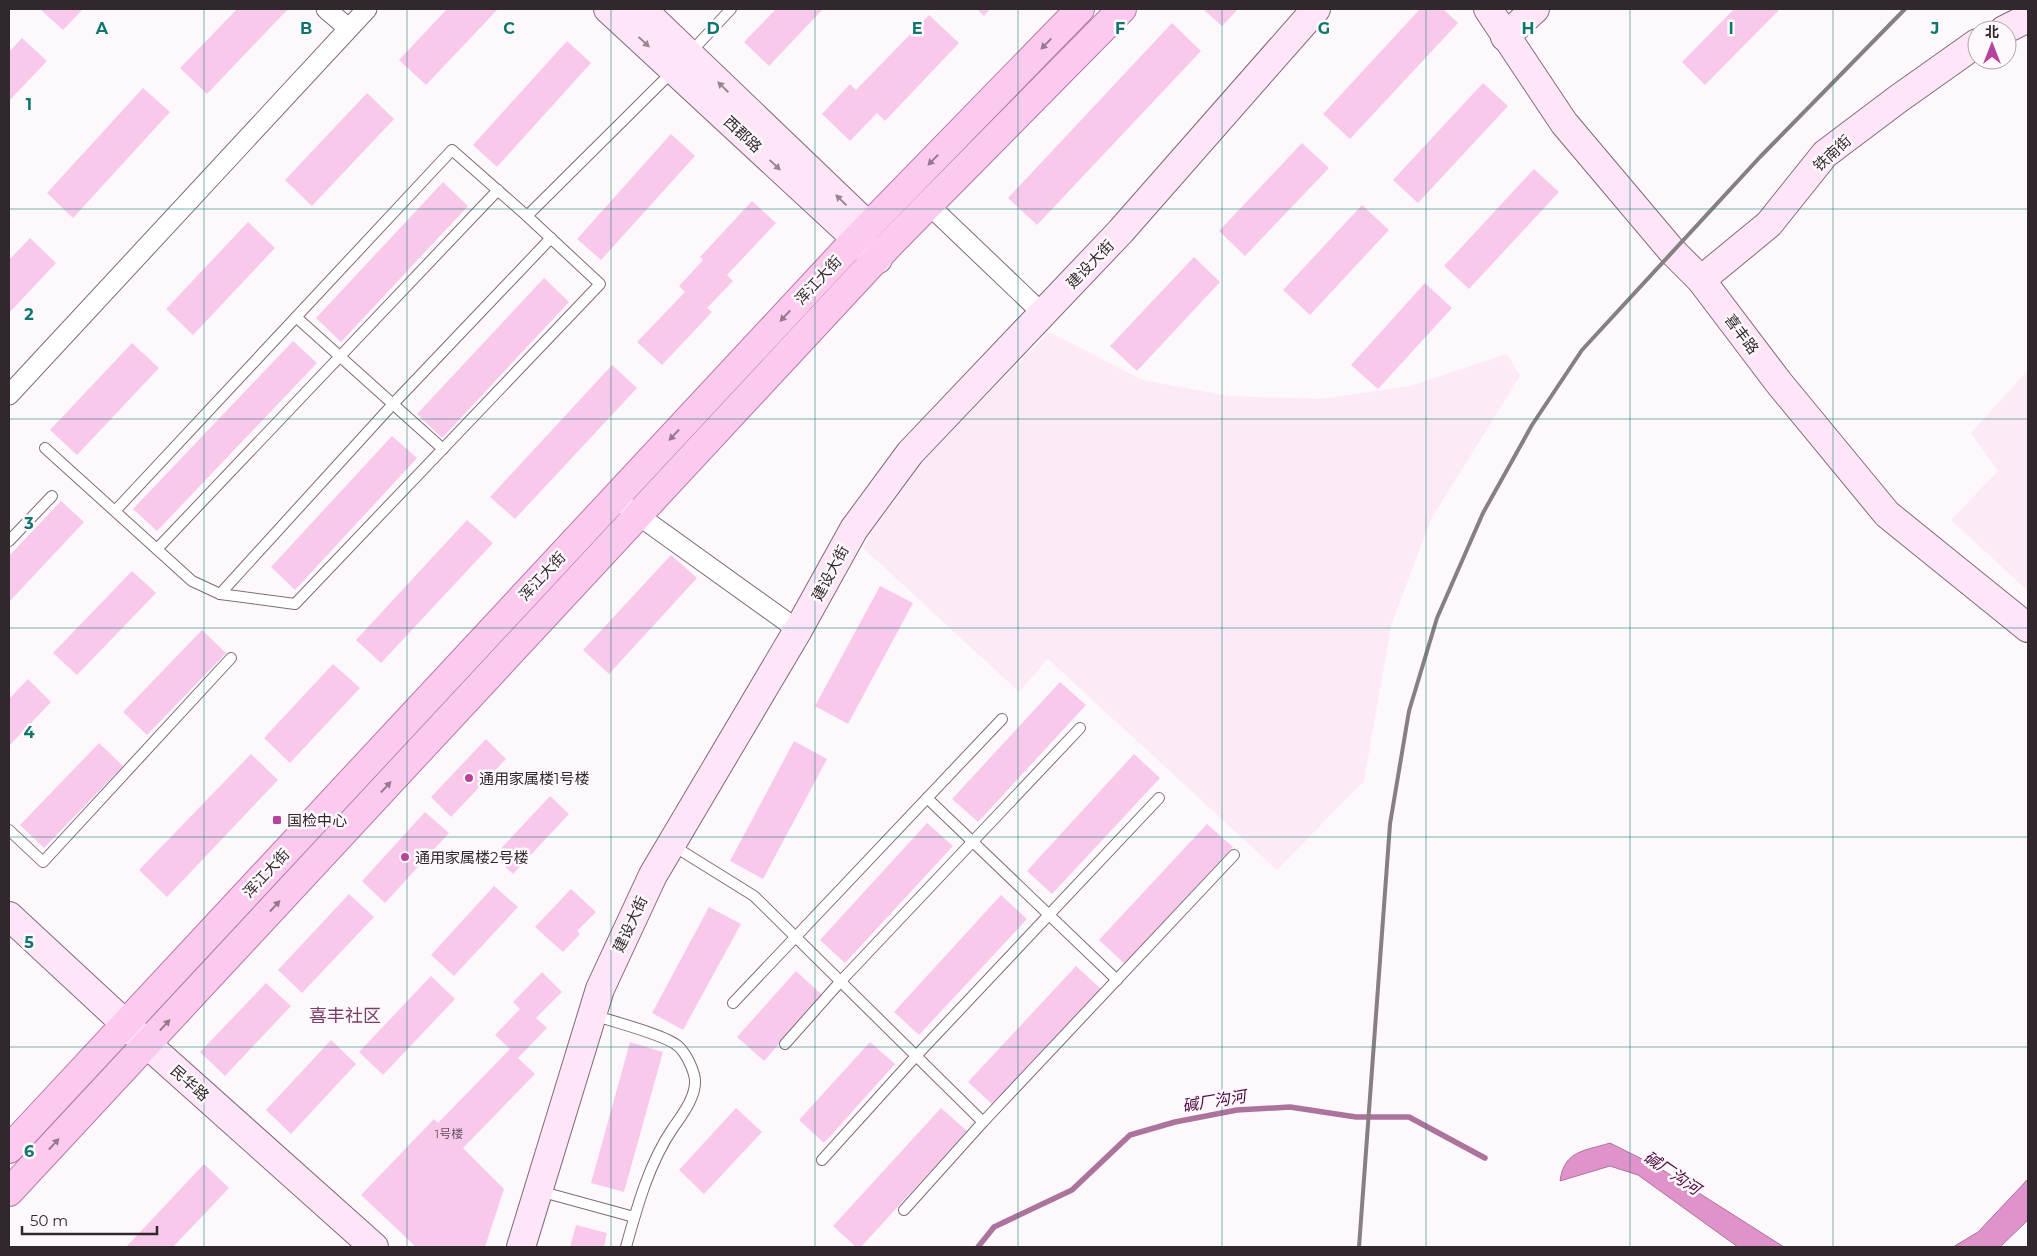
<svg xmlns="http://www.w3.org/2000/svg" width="2037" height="1256" viewBox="0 0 2037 1256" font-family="Montserrat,'Noto Sans SC',sans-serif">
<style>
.built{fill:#fdeaf7}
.water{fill:#e093cb;stroke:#ac739c}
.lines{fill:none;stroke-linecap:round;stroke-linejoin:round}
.stream{stroke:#ac739c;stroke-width:5.5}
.building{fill:#f9c9eb}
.lane-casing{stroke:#816b7a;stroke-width:12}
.street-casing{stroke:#816b7a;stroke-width:21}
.secondary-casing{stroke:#816b7a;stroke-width:30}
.primary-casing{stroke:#b47ba4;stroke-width:30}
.lane{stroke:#fff;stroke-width:10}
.street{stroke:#fff;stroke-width:19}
.secondary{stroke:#fee5f7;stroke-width:28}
.primary{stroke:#fdcaef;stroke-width:28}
.rail{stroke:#867f83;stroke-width:4}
.oneway{fill:#988692}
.oneway2{fill:#97798e}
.grid{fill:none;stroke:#0f766e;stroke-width:1;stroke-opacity:0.55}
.poi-dot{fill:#b6449d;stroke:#fdf8fb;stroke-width:2}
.labels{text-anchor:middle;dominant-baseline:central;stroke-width:5;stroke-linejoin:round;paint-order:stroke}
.number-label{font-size:12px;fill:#63505d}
.street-label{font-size:15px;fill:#31282e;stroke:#fdf8fb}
.poi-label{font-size:15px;fill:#31282e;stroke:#fdf8fb;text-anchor:start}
.water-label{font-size:16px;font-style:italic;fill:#4d0740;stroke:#fdf8fb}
.quarter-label{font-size:18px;fill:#793f6a;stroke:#fdf8fb}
.grid-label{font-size:16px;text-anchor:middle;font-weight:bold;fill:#0f766e;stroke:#fdf8fb;stroke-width:5;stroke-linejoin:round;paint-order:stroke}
</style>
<rect width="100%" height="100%" fill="#fdf8fb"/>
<!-- built -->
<g class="built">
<polygon points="1049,332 1143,380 1228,396 1322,399 1410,386 1507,354 1520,376 1431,519 1391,626 1364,781 1277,870 1048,659 1019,692 863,548 898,485"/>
<polygon points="2028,370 2028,591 1951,520 1998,471 1971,433"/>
</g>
<!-- water -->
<g class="water">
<path d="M 1610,1143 L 1658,1167 L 1784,1247 L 1738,1247 L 1638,1175 L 1610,1166 L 1560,1181 C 1564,1150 1585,1151 1610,1143 Z"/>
<polygon points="2028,1179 2028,1220 2000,1247 1953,1247 1978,1232"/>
</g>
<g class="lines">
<!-- stream -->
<polyline class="stream" points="978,1247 994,1227 1072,1190 1130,1135 1175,1122 1237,1110 1290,1107 1356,1117 1409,1117 1485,1158"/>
</g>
<!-- building -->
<g class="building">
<polygon points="40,9 83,9 63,30"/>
<polygon points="237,9 288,9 207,94 180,68"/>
<polygon points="447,9 498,9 426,85 399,60"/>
<polygon points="776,9 823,9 769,66 744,42"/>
<polygon points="977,9 990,9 984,16"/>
<polygon points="1203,9 1238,9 1222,26"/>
<polygon points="1420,9 1443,9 1458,23 1350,139 1323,114"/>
<polygon points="1734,9 1780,9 1705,85 1682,62"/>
<polygon points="929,15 959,43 885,121 877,113 850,141 822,114 850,84 856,90"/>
<polygon points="1172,23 1201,51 1037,225 1008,198"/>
<polygon points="22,38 47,61 9,101 9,52"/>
<polygon points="567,41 591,63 497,167 473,145"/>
<polygon points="1483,83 1508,106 1418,203 1393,180"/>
<polygon points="143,88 170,112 73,218 47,193"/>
<polygon points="367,93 394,119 312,206 285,180"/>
<polygon points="671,134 695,156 601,260 577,239"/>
<polygon points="1302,143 1329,168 1245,256 1219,231"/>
<polygon points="1534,169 1559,192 1469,289 1444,266"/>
<polygon points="443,182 468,206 341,342 316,318"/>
<polygon points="752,201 776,223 727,275 733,281 707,308 712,312 662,365 637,342 685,292 679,286 703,260 700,257"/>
<polygon points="1362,205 1389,230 1310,315 1283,290"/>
<polygon points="248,222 275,248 193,335 166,309"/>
<polygon points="30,238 56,263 9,313 9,260"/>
<polygon points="1194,257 1220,282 1137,371 1110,346"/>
<polygon points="544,278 569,302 442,438 417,414"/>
<polygon points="1425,283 1452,308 1378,389 1351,365"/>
<polygon points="293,341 317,363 157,531 133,509"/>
<polygon points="132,343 159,368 77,455 50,430"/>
<polygon points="612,365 637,388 515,519 490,497"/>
<polygon points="392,436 417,458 295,590 271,567"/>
<polygon points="61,501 84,522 9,602 9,556"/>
<polygon points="467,520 493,543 381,663 356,640"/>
<polygon points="671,555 697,578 609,674 583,650"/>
<polygon points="132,571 156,593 77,675 53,653"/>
<polygon points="880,586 913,603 848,724 815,706"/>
<polygon points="202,630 226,653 147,735 123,712"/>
<polygon points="333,664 360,688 290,763 264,738"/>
<polygon points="28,679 51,702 9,746 9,699"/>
<polygon points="1060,682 1086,705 978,822 952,799"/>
<polygon points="486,739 506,759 451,817 431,797"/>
<polygon points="794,741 827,759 763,879 730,861"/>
<polygon points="99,743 123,766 44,848 20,825"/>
<polygon points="251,754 278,780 167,897 139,870"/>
<polygon points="1134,754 1160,778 1052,894 1027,871"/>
<polygon points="550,796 569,814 513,874 494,856"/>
<polygon points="425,812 449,833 385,903 362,881"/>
<polygon points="927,823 953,846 845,963 820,940"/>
<polygon points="1207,824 1233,847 1125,964 1099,940"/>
<polygon points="494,886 518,907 454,976 431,955"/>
<polygon points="571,889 596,912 577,931 580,934 563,952 535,927"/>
<polygon points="349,894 374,917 302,993 278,970"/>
<polygon points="1001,895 1027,919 919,1035 894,1012"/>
<polygon points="709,907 741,924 683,1030 652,1013"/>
<polygon points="1076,966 1101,989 994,1106 968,1082"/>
<polygon points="796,971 822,995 764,1061 737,1037"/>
<polygon points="542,972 562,992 536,1018 547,1028 518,1058 535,1074 463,1148 504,1189 485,1247 416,1247 361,1195 434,1119 438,1123 510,1049 495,1035 520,1009 513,1002"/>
<polygon points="431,976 455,999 383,1075 359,1052"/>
<polygon points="266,983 291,1006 225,1076 200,1052"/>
<polygon points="331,1040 356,1064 291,1134 266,1110"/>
<polygon points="630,1042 663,1052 624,1192 591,1183"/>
<polygon points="870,1042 895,1064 824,1143 799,1120"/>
<polygon points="736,1108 762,1132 704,1194 679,1170"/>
<polygon points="941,1108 967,1131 861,1247 856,1247 833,1226"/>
<polygon points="204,1164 229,1188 173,1247 126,1247"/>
<polygon points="576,1225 607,1233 604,1247 570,1247"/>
</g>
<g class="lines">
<defs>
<g id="lane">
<polyline points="689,54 731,9"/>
<polyline points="527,216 674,70"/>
<polyline points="296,317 443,449"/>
<polyline points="45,448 192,581 220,594 295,604 600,284 527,216 452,150 115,511"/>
<polyline points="9,541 52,496"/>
<polyline points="157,549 498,190"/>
<polyline points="220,594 393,404 551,238"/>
<polyline points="927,798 1117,980"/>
<polyline points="9,830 43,862 231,658"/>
<polyline points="672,845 754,896 983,1122"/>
<polyline points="733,1003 1002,719"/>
<path d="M 593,1015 C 611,1021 666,1035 678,1046 C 686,1053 694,1070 695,1080 C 696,1097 682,1115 673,1128 C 649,1163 637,1207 626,1247"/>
<polyline points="785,1044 840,982 1080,728"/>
<polyline points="822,1160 916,1056 1159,798"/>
<polyline points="539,1191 634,1217"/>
<polyline points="904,1210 983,1122 1234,855"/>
</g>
<g id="street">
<polyline points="326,9 348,28"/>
<polyline points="929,205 1043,314"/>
<polyline points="9,395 367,9"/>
<polyline points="628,508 798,630"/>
</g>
<g id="secondary">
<polyline points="608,9 878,259"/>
<polyline points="642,9 859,217"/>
<polyline points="1488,9 1564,123 1672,251 1701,280 1779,383 1887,514 2028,628"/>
<polyline points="2004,30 2028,18"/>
<polyline points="1505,37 1535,9"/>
<polyline points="1701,280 1769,224 1825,154 1898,99 1977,43"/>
<polyline points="9,916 147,1044 374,1247"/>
<polyline points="521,1247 600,989 653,875 798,630 854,529 910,453 1121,231 1316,9"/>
</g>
<g id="primary">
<polyline points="9,1149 855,240 1080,9"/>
<polyline points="9,1192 889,245 1122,9"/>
</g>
</defs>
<!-- lane casing -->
<use href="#lane" class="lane-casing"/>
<!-- street casing -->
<use href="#street" class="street-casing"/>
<!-- secondary casing -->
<use href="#secondary" class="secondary-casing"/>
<!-- primary casing -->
<use href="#primary" class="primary-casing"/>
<!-- lane -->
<use href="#lane" class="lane"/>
<!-- street -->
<use href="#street" class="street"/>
<!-- secondary -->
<use href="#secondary" class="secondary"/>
<!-- primary -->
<use href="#primary" class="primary"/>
<!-- rail -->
<polyline class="rail" points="1359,1247 1390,824 1409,711 1437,618 1483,513 1532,425 1582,350 1760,157 1905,9"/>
</g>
<!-- one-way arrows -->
<defs><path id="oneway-solid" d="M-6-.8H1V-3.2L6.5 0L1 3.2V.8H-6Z" transform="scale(1.25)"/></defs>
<g class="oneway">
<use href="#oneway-solid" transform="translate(644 42) rotate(43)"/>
<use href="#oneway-solid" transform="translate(723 87) rotate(-136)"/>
<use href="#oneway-solid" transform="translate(775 165) rotate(43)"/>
<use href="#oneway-solid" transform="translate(841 200) rotate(-136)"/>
</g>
<g class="oneway2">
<use href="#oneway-solid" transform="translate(1046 44) rotate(134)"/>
<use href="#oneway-solid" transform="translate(933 160) rotate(134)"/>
<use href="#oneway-solid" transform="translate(785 316) rotate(133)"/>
<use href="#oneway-solid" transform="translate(674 435) rotate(133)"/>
<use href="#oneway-solid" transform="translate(386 787) rotate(-47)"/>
<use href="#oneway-solid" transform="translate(275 906) rotate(-47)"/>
<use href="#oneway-solid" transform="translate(165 1025) rotate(-47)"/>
<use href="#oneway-solid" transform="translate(54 1144) rotate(-47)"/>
</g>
<!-- grid -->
<path class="grid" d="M 204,9 L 204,1247M 407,9 L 407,1247M 611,9 L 611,1247M 815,9 L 815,1247M 1018,9 L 1018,1247M 1222,9 L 1222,1247M 1426,9 L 1426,1247M 1630,9 L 1630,1247M 1833,9 L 1833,1247M 9,209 L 2028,209M 9,419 L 2028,419M 9,628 L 2028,628M 9,837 L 2028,837M 9,1047 L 2028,1047"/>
<!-- markers -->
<g class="poi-dot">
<circle cx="469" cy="778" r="5"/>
<rect x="272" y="815" width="10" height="10" rx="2.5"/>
<circle cx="405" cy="857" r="5"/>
</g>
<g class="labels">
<!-- number labels -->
<g class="number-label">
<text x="449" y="1133">1号楼</text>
</g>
<!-- street labels -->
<g class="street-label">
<text transform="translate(743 134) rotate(43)">西郡路</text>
<text transform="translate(1832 153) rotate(-43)">铁南街</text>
<text transform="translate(1090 264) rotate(-46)">建设大街</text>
<text transform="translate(818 280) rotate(-47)">浑江大街</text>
<text transform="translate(1742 334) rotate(53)">喜丰路</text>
<text transform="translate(830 573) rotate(-62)">建设大街</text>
<text transform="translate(542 576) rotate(-47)">浑江大街</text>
<text transform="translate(266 873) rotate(-47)">浑江大街</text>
<text transform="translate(630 924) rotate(-65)">建设大街</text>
<text transform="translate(190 1083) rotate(42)">民华路</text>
</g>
<!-- poi labels -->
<g class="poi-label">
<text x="479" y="778">通用家属楼1号楼</text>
<text x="287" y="820">国检中心</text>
<text x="415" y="857">通用家属楼2号楼</text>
</g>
<!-- water labels -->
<g class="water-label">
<text transform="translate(1214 1101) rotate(-9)">碱厂沟河</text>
<text transform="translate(1672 1173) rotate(34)">碱厂沟河</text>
</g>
<!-- quarter labels -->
<g class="quarter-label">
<text x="345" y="1016">喜丰社区</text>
</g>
</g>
<g class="grid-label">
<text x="102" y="34">A</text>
<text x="306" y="34">B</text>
<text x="509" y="34">C</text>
<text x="713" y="34">D</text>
<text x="917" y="34">E</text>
<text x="1120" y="34">F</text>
<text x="1324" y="34">G</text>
<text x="1528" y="34">H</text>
<text x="1731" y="34">I</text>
<text x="1935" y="34">J</text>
<text x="29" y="110">1</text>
<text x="29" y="320">2</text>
<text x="29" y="529">3</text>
<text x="29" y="738">4</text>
<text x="29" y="948">5</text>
<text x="29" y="1157">6</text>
</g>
<!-- border -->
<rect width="2037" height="1256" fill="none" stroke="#31282e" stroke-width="20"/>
<!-- north arrow -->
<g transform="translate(1992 45)"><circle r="24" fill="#fdf8fb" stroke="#aba5a9"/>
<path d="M0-4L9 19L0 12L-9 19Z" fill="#b6449d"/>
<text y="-8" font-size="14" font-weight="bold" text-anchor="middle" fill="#31282e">北</text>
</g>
<!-- scale -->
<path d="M22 1226v8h135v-8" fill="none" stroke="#31282e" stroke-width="2.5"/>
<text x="30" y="1226" font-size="15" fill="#31282e" stroke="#fdf8fb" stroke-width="4" paint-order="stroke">50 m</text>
</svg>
